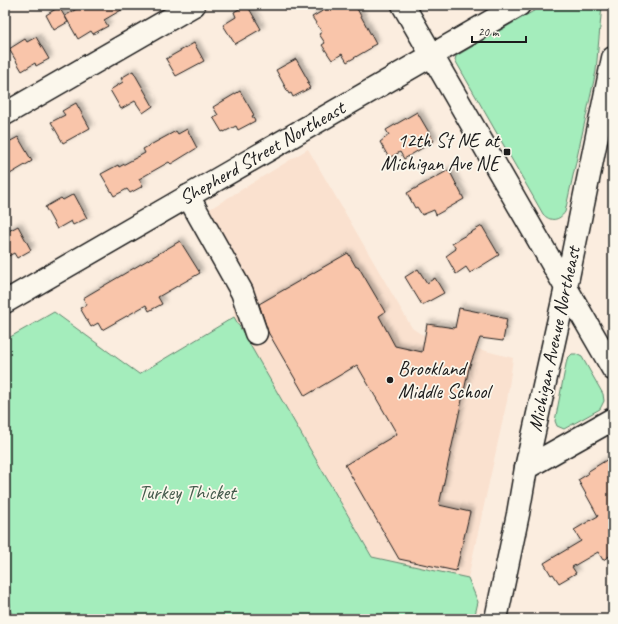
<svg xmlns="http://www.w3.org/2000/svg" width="618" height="624" viewBox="0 0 618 624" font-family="Caveat,sans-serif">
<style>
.built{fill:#fae1cf}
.green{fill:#a4edbc;stroke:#60846c}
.building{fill:#f9c5aa;stroke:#1c1c1c;filter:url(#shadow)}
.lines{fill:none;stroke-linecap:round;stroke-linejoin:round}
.minor-casing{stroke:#1c1c1c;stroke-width:25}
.major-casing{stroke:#1c1c1c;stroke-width:25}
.minor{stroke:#fbf7ec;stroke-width:22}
.major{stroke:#fbf7ec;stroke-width:22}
.poi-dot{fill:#1c1c1c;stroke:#fbf7ec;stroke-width:1.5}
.labels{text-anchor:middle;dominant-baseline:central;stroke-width:3.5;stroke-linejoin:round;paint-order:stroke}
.poi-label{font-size:20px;fill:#1c1c1c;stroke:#fbf7ec;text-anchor:end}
.street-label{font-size:20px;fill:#1c1c1c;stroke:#fbf7ec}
.park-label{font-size:20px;fill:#455b4c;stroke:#fbf7ec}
</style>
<defs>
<filter id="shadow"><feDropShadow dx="3.5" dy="-3.5" stdDeviation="2" flood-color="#0004"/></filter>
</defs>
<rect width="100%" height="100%" fill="#fbeddf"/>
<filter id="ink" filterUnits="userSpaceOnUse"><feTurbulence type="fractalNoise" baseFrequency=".025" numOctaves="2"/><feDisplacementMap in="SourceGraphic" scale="8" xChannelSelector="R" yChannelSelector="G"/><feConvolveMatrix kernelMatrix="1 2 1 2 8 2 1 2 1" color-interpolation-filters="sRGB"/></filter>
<g filter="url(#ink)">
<!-- built -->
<polygon class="built" points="308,149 412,328 421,334 513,358 507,401 468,578 373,557 234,317 233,299 190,221"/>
<!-- green -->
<g class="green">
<path d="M 544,5 L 602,5 L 596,71 L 565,212 C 559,221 550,222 543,214 L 455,60 L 456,56 Z"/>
<polygon points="54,312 139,374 234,317 372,557 468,578 478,602 474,619 12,619 5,569 5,340"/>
<polygon points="572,354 576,354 582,357 603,394 604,401 600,409 564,429 557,426 555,421 567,359"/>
</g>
<!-- building -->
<g class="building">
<polygon points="83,5 130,5 104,20 108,26 93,34 91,31 78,39 65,16"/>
<polygon points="246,5 247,5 261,29 235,44 223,25 236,17 234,12"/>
<polygon points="333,5 355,5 376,44 370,47 371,48 347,62 342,54 332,60 322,45 325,43 319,34 322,32 312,17"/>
<polygon points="59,7 68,22 54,30 46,15"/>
<polygon points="36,37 49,59 36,66 35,63 22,71 9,49 25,39 27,42"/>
<polygon points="194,43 204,61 176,76 166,59"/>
<polygon points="296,59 309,82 307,83 310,88 293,97 291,93 289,94 276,70"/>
<polygon points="133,71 153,106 143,113 135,101 121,109 110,90 123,82 121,78"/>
<polygon points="240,91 254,115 252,116 255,121 238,130 236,126 224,132 224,131 222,132 213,117 218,115 213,107"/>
<polygon points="76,103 90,128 63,143 51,122 65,115 62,111"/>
<polygon points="417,112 434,141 404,159 400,152 389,158 380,142 389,135 386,130"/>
<polygon points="187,129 197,148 171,164 169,162 139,179 143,186 130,193 127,189 114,196 101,174 118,165 119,167 145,153 143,149 176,131 178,134"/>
<polygon points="18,137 32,161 5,177 5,144"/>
<polygon points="449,170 464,199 436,215 434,210 422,215 417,207 415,208 407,193"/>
<polygon points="74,194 87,218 73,225 71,221 57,229 45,207 61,198 63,200"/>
<polygon points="18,226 31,250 17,258 14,253 5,258 5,233"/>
<polygon points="482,226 499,255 470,273 466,267 456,274 446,256 456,249 452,243"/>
<polygon points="180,241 200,273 158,297 162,304 149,311 146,305 102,330 98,323 91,327 80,308 87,305 83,298"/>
<polygon points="348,253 356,267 358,266 385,312 379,316 395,346 422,352 427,324 455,328 459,308 499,316 499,317 507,319 503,341 480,338 469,368 439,505 470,512 456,571 399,559 345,465 397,434 357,365 305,396 268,332 259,304"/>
<polygon points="418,269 427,283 435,278 444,293 422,305 405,277"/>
<polygon points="613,456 613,554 603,560 598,552 572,567 576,573 559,583 553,574 551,575 544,563 581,541 574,530 598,516 578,480 588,474 587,472"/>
</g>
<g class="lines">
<defs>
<g id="minor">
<polyline points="403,5 613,369"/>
<polyline points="5,114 194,5"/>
<polyline points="188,196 242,292 256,333"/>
<polyline points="5,302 519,5"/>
<polyline points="526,468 613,419"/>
</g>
<polyline id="major" points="496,619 518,514 526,468 566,287 613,58"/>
</defs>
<!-- minor casing -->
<use href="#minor" class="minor-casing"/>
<!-- major casing -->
<use href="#major" class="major-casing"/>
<!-- minor -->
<use href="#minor" class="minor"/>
<!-- major -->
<use href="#major" class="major"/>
</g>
</g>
<!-- markers -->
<g class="poi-dot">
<rect x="503" y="148" width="8" height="8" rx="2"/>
<circle cx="390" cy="380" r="4"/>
</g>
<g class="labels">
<!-- poi labels -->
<g class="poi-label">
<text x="499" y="140">12th St NE at<tspan x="499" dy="23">Michigan Ave NE</tspan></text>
<text x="398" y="368" text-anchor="start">Brookland<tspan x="398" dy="23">Middle School</tspan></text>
</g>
<!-- street labels -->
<g class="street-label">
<text transform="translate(262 153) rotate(-30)">Shepherd Street Northeast</text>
<text transform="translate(554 339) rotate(-78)">Michigan Avenue Northeast</text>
</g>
<!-- park labels -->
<g class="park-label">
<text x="187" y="492">Turkey Thicket</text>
</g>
</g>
<!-- margin -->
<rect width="618" height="624" fill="none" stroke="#fbf7ec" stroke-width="20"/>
<rect x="10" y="10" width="598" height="604" fill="none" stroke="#1c1c1c" stroke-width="1.5" filter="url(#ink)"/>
<!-- scale -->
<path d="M472 36v6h54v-6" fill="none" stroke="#1c1c1c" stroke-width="2"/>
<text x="478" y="36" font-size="12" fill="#1c1c1c" stroke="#fbf7ec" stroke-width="3" paint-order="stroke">20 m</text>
</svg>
